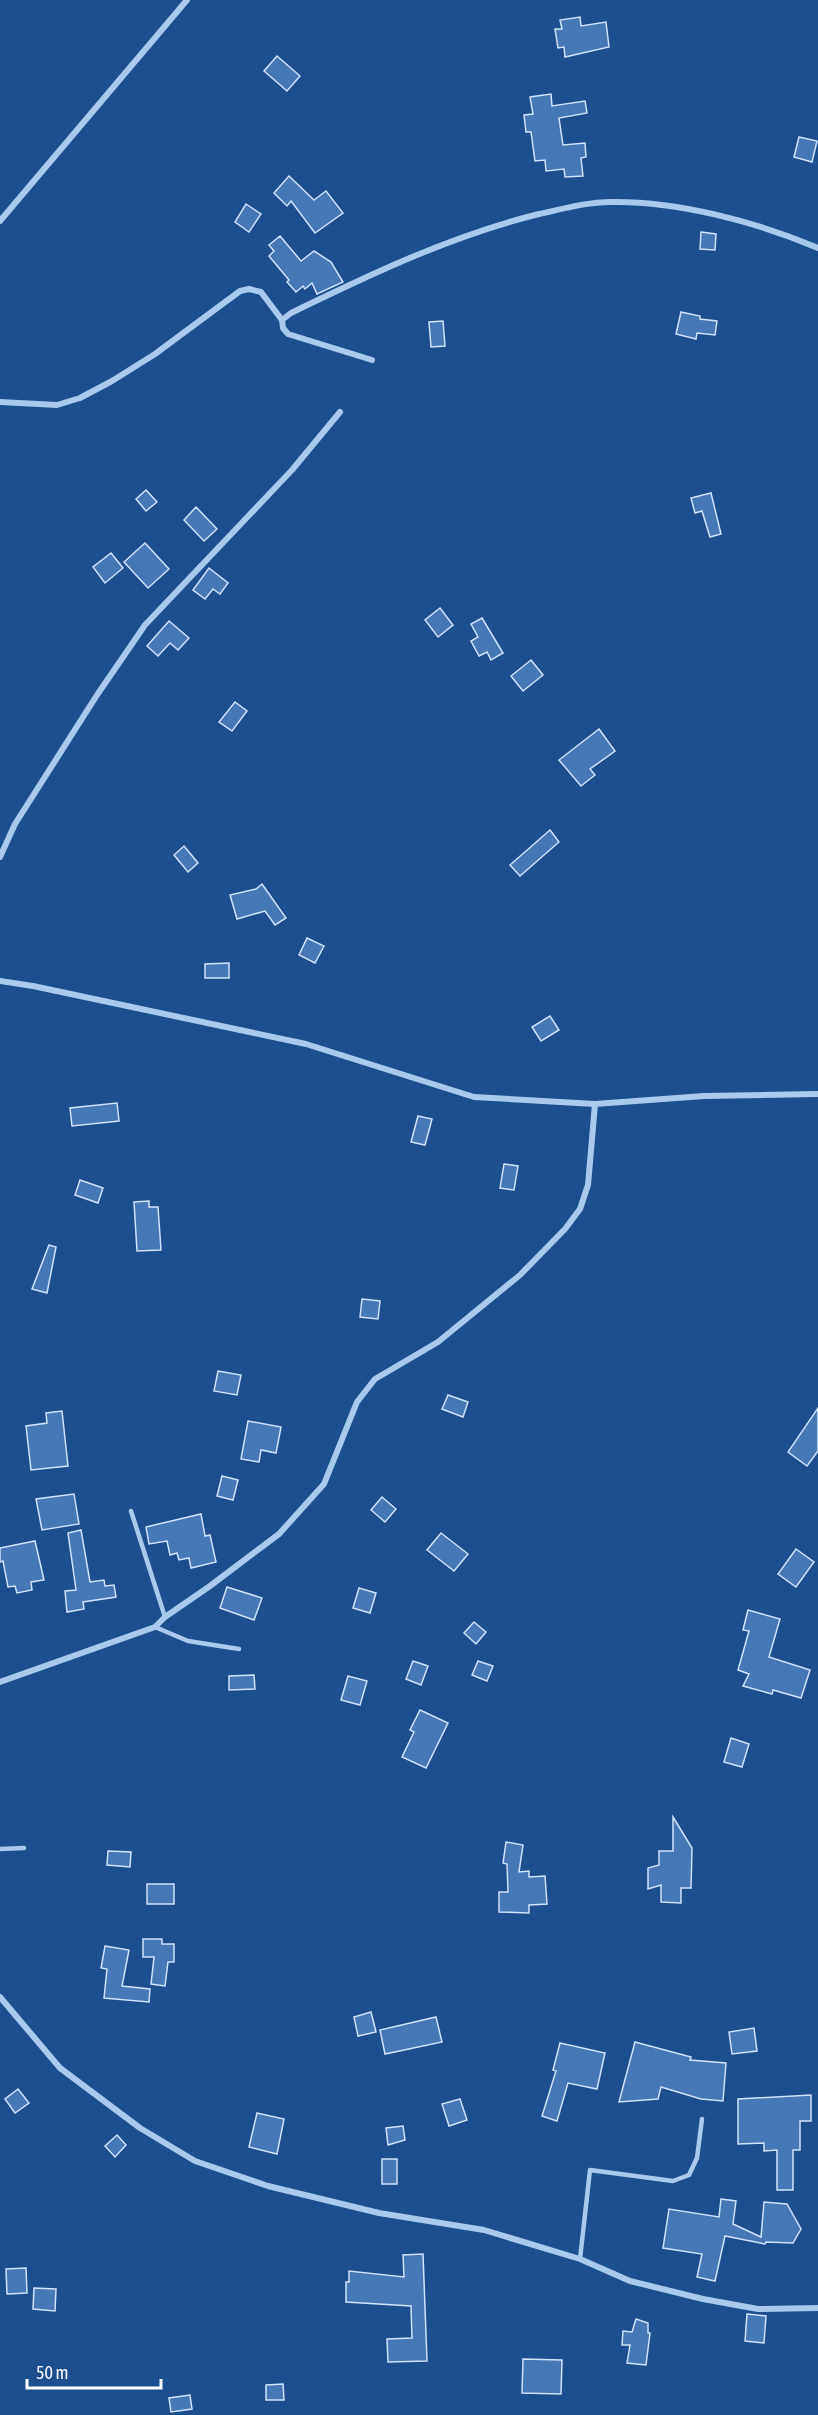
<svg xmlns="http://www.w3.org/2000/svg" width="818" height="2415" viewBox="0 0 818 2415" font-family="'Asap Condensed',sans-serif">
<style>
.building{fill:#4478b7;stroke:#cfe3fa;stroke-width:1.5}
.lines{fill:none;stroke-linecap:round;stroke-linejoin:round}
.service{stroke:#a9c9ee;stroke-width:4.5}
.minor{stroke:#a9c9ee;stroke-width:6}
</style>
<rect width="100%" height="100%" fill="#1b4f8f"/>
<!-- building -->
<g class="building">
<polygon points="580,17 581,26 606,22 609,47 565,57 564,47 558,48 555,29 562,29 560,20"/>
<polygon points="277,56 300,76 287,91 264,71"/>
<polygon points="551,94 552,106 585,101 587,113 559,118 563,145 585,143 586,157 581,158 583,176 565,177 564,169 546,171 545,160 535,161 531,132 526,132 524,115 533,114 530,97"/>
<polygon points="799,137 817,141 812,162 794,157"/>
<polygon points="289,176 314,200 326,191 343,213 315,233 291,201 287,206 274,193"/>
<polygon points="246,204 261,214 249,232 235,222"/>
<polygon points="701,232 716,234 715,250 700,249"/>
<polygon points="280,236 301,261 314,251 331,262 343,282 317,294 312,283 305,289 303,286 296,292 287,282 289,280 269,256 274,251 269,245"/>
<polygon points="681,312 700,316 700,319 717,321 715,335 697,333 696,339 676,334"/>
<polygon points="443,321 445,346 431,347 429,322"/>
<polygon points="146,490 157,502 146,511 136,499"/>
<polygon points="711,493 721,534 710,537 702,511 695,513 691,498"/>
<polygon points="196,507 217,529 204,541 184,520"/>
<polygon points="145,543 169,569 148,588 124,562"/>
<polygon points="111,553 123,568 105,583 93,567"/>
<polygon points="209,568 228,583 220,594 213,589 205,599 193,590"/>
<polygon points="440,608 453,625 438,637 425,620"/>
<polygon points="482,618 503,653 491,660 487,652 479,656 471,641 478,637 471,624"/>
<polygon points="169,621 189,638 178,650 170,643 158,656 147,646"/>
<polygon points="531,660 543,675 523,691 511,676"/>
<polygon points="235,702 247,711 232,731 219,722"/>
<polygon points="599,729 615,751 590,769 595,775 581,786 559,760"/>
<polygon points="550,830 559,842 520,876 510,865"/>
<polygon points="184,846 198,863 188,872 174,855"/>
<polygon points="262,884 286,918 275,925 265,911 237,919 230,895 256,889"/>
<polygon points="307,938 324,946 315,963 299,955"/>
<polygon points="229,963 229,978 205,978 205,964"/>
<polygon points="550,1016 559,1030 541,1041 532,1027"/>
<polygon points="117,1103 119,1121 72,1126 70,1108"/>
<polygon points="418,1116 432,1119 425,1145 411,1142"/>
<polygon points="504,1164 518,1166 514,1190 500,1188"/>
<polygon points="80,1180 103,1188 98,1203 75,1195"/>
<polygon points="149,1201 149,1207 158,1207 161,1250 137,1251 134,1202"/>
<polygon points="49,1245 56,1247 47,1293 32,1289"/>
<polygon points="362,1299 380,1301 378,1319 360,1317"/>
<polygon points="218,1371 241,1375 237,1395 214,1391"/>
<polygon points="448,1395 468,1402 463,1417 442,1409"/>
<polygon points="818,1408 818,1451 807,1466 788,1452"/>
<polygon points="62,1411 68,1466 31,1470 26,1426 47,1423 46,1413"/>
<polygon points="248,1421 281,1427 276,1453 261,1450 259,1462 241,1459"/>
<polygon points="222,1476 238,1480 233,1500 217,1496"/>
<polygon points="74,1494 79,1524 42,1530 36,1499"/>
<polygon points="382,1497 396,1509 385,1522 371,1510"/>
<polygon points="201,1514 205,1536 210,1535 216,1562 191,1568 189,1558 179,1560 177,1553 170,1555 167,1541 149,1544 146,1527"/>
<polygon points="81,1530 90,1582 104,1580 105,1586 114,1585 116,1597 83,1602 84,1609 67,1612 65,1591 76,1590 68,1533"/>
<polygon points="441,1533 468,1554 454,1571 427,1550"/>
<polygon points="35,1541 44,1580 31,1582 32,1590 17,1593 15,1586 8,1587 3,1561 0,1562 0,1548"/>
<polygon points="796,1549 814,1562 796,1587 778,1574"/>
<polygon points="227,1587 262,1598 254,1620 220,1608"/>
<polygon points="359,1588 376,1593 370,1613 353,1608"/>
<polygon points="748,1610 780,1619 769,1657 810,1670 801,1698 773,1690 772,1694 743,1686 749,1674 738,1670 749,1631 743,1630"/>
<polygon points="474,1622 486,1632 476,1644 464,1633"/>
<polygon points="413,1661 428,1666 421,1685 406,1679"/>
<polygon points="478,1661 493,1666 487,1681 472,1675"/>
<polygon points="254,1675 255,1689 229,1690 229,1676"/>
<polygon points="348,1676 367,1681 360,1705 341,1700"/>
<polygon points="420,1710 448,1723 426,1768 402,1757 414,1732 410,1730"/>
<polygon points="731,1738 749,1744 742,1767 724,1762"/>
<polygon points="673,1817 692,1848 691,1888 681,1888 681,1903 661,1902 661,1885 648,1889 648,1868 659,1865 659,1851 673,1851"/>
<polygon points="506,1842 523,1845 519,1872 529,1871 529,1877 545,1876 547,1904 529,1905 529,1913 499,1912 499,1892 508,1892 507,1864 503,1863"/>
<polygon points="108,1851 131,1852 130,1867 107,1865"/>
<rect x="147" y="1884" width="27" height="20"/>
<polygon points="143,1939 162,1939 162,1944 174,1944 174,1962 168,1962 165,1986 151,1984 154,1957 143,1957"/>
<polygon points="105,1946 129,1950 122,1986 150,1989 149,2002 104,1998 107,1969 101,1968"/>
<polygon points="371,2012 376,2032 358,2036 354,2017"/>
<polygon points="436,2017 442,2042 385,2054 380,2030"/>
<polygon points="754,2028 757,2051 732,2054 729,2032"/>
<polygon points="635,2042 691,2057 690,2060 726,2063 723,2101 701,2099 661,2087 658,2099 619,2102"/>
<polygon points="560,2043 605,2053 597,2089 568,2083 557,2121 542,2116 556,2071 553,2070"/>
<polygon points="18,2089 29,2103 15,2113 5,2099"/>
<polygon points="811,2095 811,2121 800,2121 800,2150 793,2150 793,2190 777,2190 777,2150 764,2151 764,2143 738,2144 738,2099"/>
<polygon points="460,2099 467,2120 449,2126 442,2104"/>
<polygon points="257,2113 284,2119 277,2154 249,2147"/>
<polygon points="403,2126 405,2140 388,2145 386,2128"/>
<polygon points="117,2135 126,2145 115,2157 105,2146"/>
<rect x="382" y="2159" width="15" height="25"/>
<polygon points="721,2199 736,2201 733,2224 761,2237 764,2202 787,2204 801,2229 793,2243 766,2242 765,2244 725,2236 715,2281 697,2277 702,2254 663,2248 669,2209 719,2217"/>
<polygon points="423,2254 427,2361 388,2362 387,2339 412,2338 411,2306 346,2302 346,2282 349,2282 349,2271 404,2277 403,2255"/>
<polygon points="26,2268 27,2293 7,2294 6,2269"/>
<polygon points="34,2288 56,2289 55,2311 33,2309"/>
<polygon points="747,2314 766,2316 764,2343 745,2341"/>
<polygon points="636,2319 648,2323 648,2333 650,2333 646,2365 627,2363 630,2345 622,2345 623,2331 632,2332"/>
<polygon points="523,2359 562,2360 561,2394 522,2393"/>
<polygon points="283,2384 284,2400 266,2400 266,2385"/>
<polygon points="190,2395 192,2409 171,2412 169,2398"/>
</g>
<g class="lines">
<!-- service -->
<g class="service">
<polyline points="131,1511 165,1617"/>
<polyline points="155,1627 188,1641 239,1649"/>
<polyline points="0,1849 24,1848"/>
<polyline points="580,2259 590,2170 673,2181 689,2175 697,2158 702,2119"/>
</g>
<!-- minor -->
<g class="minor">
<polyline points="0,221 187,0"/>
<path d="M 372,360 L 288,334 L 283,328 L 282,320 L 291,313 C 371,274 453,235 539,214 C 562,209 587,202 611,202 C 678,201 757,222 818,248"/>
<polyline points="0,402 57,405 80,398 112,381 155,354 240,291 249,289 261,292 282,320"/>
<polyline points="0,857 15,824 97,695 145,625 292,470 340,412"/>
<polyline points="0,981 33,986 306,1044 474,1097 595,1104 704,1096 818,1094"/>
<polyline points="0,1682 155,1627 165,1617 210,1586 279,1534 324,1484 357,1402 375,1379 438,1342 520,1275 565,1229 580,1209 588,1185 595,1104"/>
<polyline points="0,1997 60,2068 140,2128 195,2161 268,2186 379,2213 484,2230 580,2259 630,2281 703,2299 758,2309 818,2308"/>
</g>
</g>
<!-- scale -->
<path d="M27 2379v9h134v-9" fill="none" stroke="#ffffff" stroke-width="3"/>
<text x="36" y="2379" font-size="18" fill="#ffffff" stroke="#1b4f8f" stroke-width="4.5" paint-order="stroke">50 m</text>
</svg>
